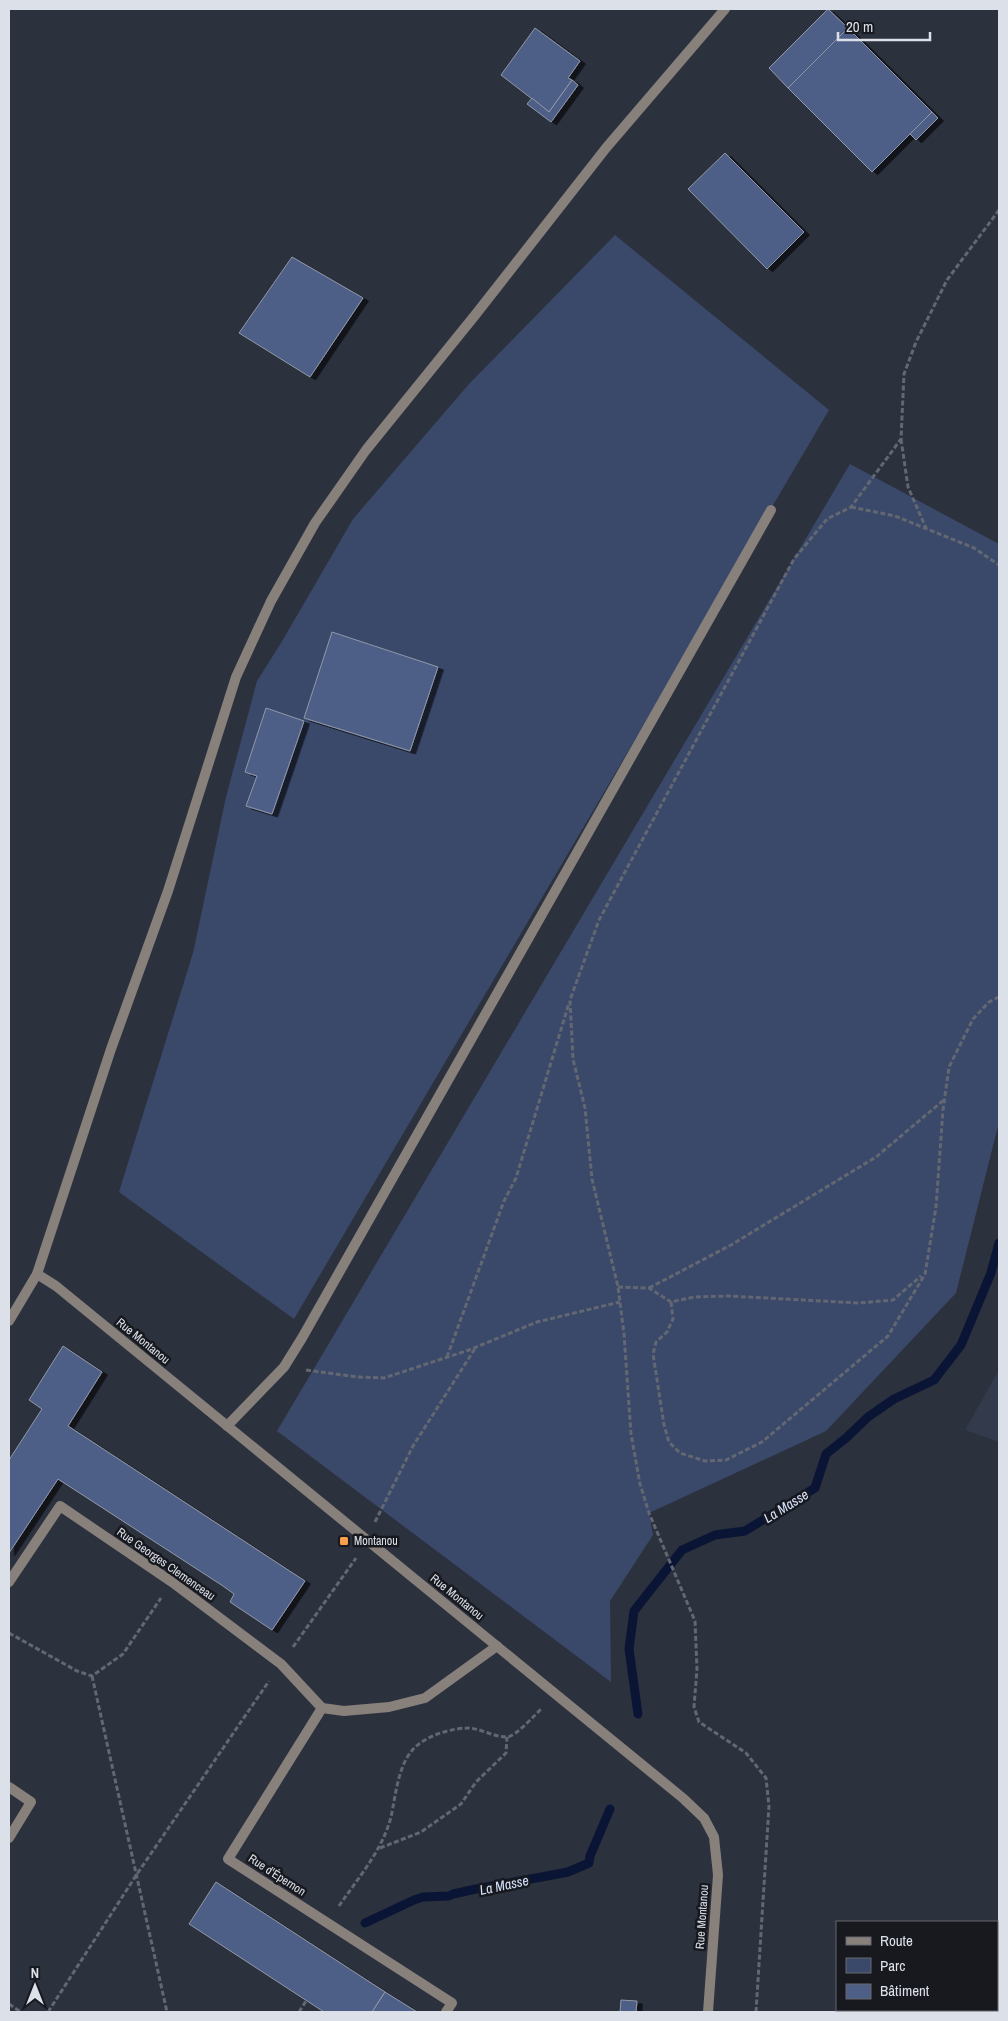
<svg xmlns="http://www.w3.org/2000/svg" width="1008" height="2021" viewBox="0 0 1008 2021" font-family="'Archivo Narrow',sans-serif">
<style>
.built{fill:#323a4c}
.green{fill:#3a496a}
.lines{fill:none;stroke-linecap:round;stroke-linejoin:round}
.stream{stroke:#0a1536;stroke-width:9}
.building{fill:#4e5f86;stroke:#9198a8;filter:url(#shadow)}
.path{stroke:#626772;stroke-width:3;stroke-dasharray:5 2.5;stroke-linecap:butt}
.service{stroke:#87807b;stroke-width:10}
.minor{stroke:#87807b;stroke-width:10}
.tertiary{stroke:#87807b;stroke-width:10}
.poi-dot{fill:#f99f4d;stroke:#17191f;stroke-width:2}
.labels{text-anchor:middle;dominant-baseline:central;stroke-width:5;stroke-linejoin:round;paint-order:stroke}
.street-label{font-size:12px;fill:#dce0e8;stroke:#17191f}
.poi-label{font-size:12px;fill:#dce0e8;stroke:#17191f;text-anchor:start}
.water-label{font-size:14px;font-style:italic;fill:#d5e1fb;stroke:#17191f}
</style>
<defs>
<filter id="shadow"><feDropShadow dx="5.5" dy="3" stdDeviation="0" flood-color="#0009"/></filter>
</defs>
<rect width="100%" height="100%" fill="#2c313e"/>
<!-- built -->
<polygon class="built" points="999,1370 999,1442 965,1430"/>
<!-- green -->
<g class="green">
<polygon points="615,235 829,410 294,1319 119,1192 193,953 226,797 257,681 281,643 353,519 469,384"/>
<polygon points="850,464 999,544 999,1122 956,1293 826,1431 649,1513 653,1535 610,1601 611,1682 277,1431"/>
<polygon points="999,1962 999,2012 972,2012 973,2010 997,2010 997,1966"/>
</g>
<g class="lines">
<!-- stream -->
<g class="stream">
<polyline points="638,1714 629,1649 634,1611 682,1550 715,1535 745,1531 815,1488 826,1454 846,1438 868,1417 894,1399 934,1380 961,1345 991,1273 999,1243"/>
<polyline points="365,1923 414,1900 423,1897 449,1896 453,1894 476,1889 547,1876 568,1872 589,1863 590,1856 610,1809"/>
</g>
</g>
<!-- building -->
<g class="building">
<polygon points="828,9 848,28 788,88 769,68"/>
<polygon points="535,28 580,61 568,78 572,80 549,112 501,75"/>
<polygon points="848,28 932,112 872,172 788,88"/>
<polygon points="572,80 578,85 551,122 527,104 532,98 549,112"/>
<polygon points="932,112 938,118 916,140 910,134"/>
<polygon points="725,153 804,232 767,269 688,189"/>
<polygon points="292,257 363,298 310,377 239,333"/>
<polygon points="332,632 438,667 410,751 304,718"/>
<polygon points="266,708 304,721 272,814 246,806 257,776 245,772"/>
<polygon points="63,1346 102,1372 68,1426 305,1581 272,1630 230,1602 234,1594 223,1586 58,1479 9,1553 9,1460 42,1409 29,1400"/>
<polygon points="216,1882 385,1992 372,2012 324,2012 189,1924"/>
<polygon points="385,1992 417,2012 372,2012"/>
<polygon points="621,2000 637,2001 636,2012 620,2012"/>
</g>
<g class="lines">
<!-- path -->
<g class="path">
<polyline points="901,439 908,487 926,528"/>
<polyline points="851,507 895,516 974,548 999,565"/>
<polyline points="618,1287 649,1288 671,1302 694,1297 729,1296 859,1303 893,1300 921,1276"/>
<polyline points="649,1288 731,1245 876,1157 945,1099"/>
<polyline points="671,1302 673,1319 667,1332 656,1342 653,1354 664,1425 669,1442 680,1453 705,1461 726,1460 762,1442 888,1336 925,1274 936,1207 943,1110 949,1067 973,1019 989,1002 999,997"/>
<polyline points="447,1357 504,1201 516,1178 569,1003"/>
<polyline points="306,1370 358,1377 384,1378 469,1350 537,1322 620,1302"/>
<polyline points="375,1522 413,1446 476,1347"/>
<polyline points="9,1633 77,1671 92,1676 123,1654 161,1598"/>
<polyline points="293,1647 356,1558"/>
<polyline points="92,1676 167,2012"/>
<polyline points="380,1848 421,1832 461,1804 476,1782 506,1753 507,1737"/>
<path d="M 339,1906 C 358,1878 382,1851 391,1817 C 396,1795 398,1759 419,1744 C 432,1734 453,1728 469,1728 C 482,1729 494,1737 507,1737 C 515,1737 535,1715 542,1708"/>
<polyline points="9,2004 21,2012"/>
<polyline points="48,2012 137,1874 269,1681"/>
<polyline points="299,2012 306,2001"/>
<polyline points="756,2012 769,1806 766,1778 746,1753 699,1722 694,1707 697,1669 695,1621 649,1513 640,1484 631,1434 624,1334 618,1287 592,1179 585,1108 573,1059 570,1000 599,920 794,559 827,519 851,507 901,439 904,374 916,342 947,280 999,210"/>
</g>
<!-- service -->
<g class="service">
<polyline points="227,1426 284,1367 302,1338 771,510"/>
<polyline points="9,1582 60,1506 172,1582 281,1664 322,1708"/>
<polyline points="322,1708 228,1859 452,2003 446,2012"/>
<polyline points="322,1708 344,1711 389,1707 425,1698 497,1646"/>
<polyline points="9,1787 31,1802 9,1838"/>
</g>
<!-- minor -->
<polyline class="minor" points="37,1274 56,1286 684,1799 704,1818 714,1837 718,1875 708,2012"/>
<!-- tertiary -->
<polyline class="tertiary" points="9,1321 37,1274 111,1049 168,891 236,677 271,601 315,523 366,450 476,314 606,148 725,9"/>
</g>
<!-- markers -->
<rect class="poi-dot" x="339" y="1536" width="10" height="10" rx="2.5"/>
<g class="labels">
<!-- street labels -->
<g class="street-label">
<text transform="translate(143 1341) rotate(39)">Rue Montanou</text>
<text transform="translate(166 1564) rotate(35)">Rue Georges Clemenceau</text>
<text transform="translate(457 1597) rotate(39)">Rue Montanou</text>
<text transform="translate(277 1875) rotate(33)">Rue d'Épernon</text>
<text transform="translate(702 1917) rotate(-86)">Rue Montanou</text>
</g>
<!-- poi labels -->
<g class="poi-label">
<text x="354" y="1541">Montanou</text>
</g>
<!-- water labels -->
<g class="water-label">
<text transform="translate(786 1506) rotate(-32)">La Masse</text>
<text transform="translate(504 1885) rotate(-12)">La Masse</text>
</g>
</g>
<!-- border -->
<rect width="1008" height="2021" fill="none" stroke="#dce0e8" stroke-width="20"/>
<!-- legend -->
<rect x="836" y="1921" width="162" height="90" fill="#17191f" stroke="#66696f"/>
<rect x="846" y="1937" width="25" height="8" fill="#87807b" stroke="#66696f"/>
<text x="880" y="1946" font-size="15" fill="#dce0e8">Route</text>
<rect x="846" y="1958" width="25" height="15" fill="#3a496a" stroke="#66696f"/>
<text x="880" y="1971" font-size="15" fill="#dce0e8">Parc</text>
<rect x="846" y="1984" width="25" height="15" fill="#4e5f86" stroke="#66696f"/>
<text x="880" y="1996" font-size="15" fill="#dce0e8">Bâtiment</text>
<!-- north arrow -->
<g transform="translate(35 1986)" stroke="#17191f" stroke-width="4" paint-order="stroke">
<path d="M0-4L9 19L0 12L-9 19Z" fill="#dce0e8"/>
<text y="-8" font-size="14" font-weight="bold" text-anchor="middle" fill="#dce0e8">N</text>
</g>
<!-- scale -->
<path d="M838 32v8h92v-8" fill="none" stroke="#dce0e8" stroke-width="2.5"/>
<text x="846" y="32" font-size="15" fill="#dce0e8" stroke="#17191f" stroke-width="4" paint-order="stroke">20 m</text>
</svg>
